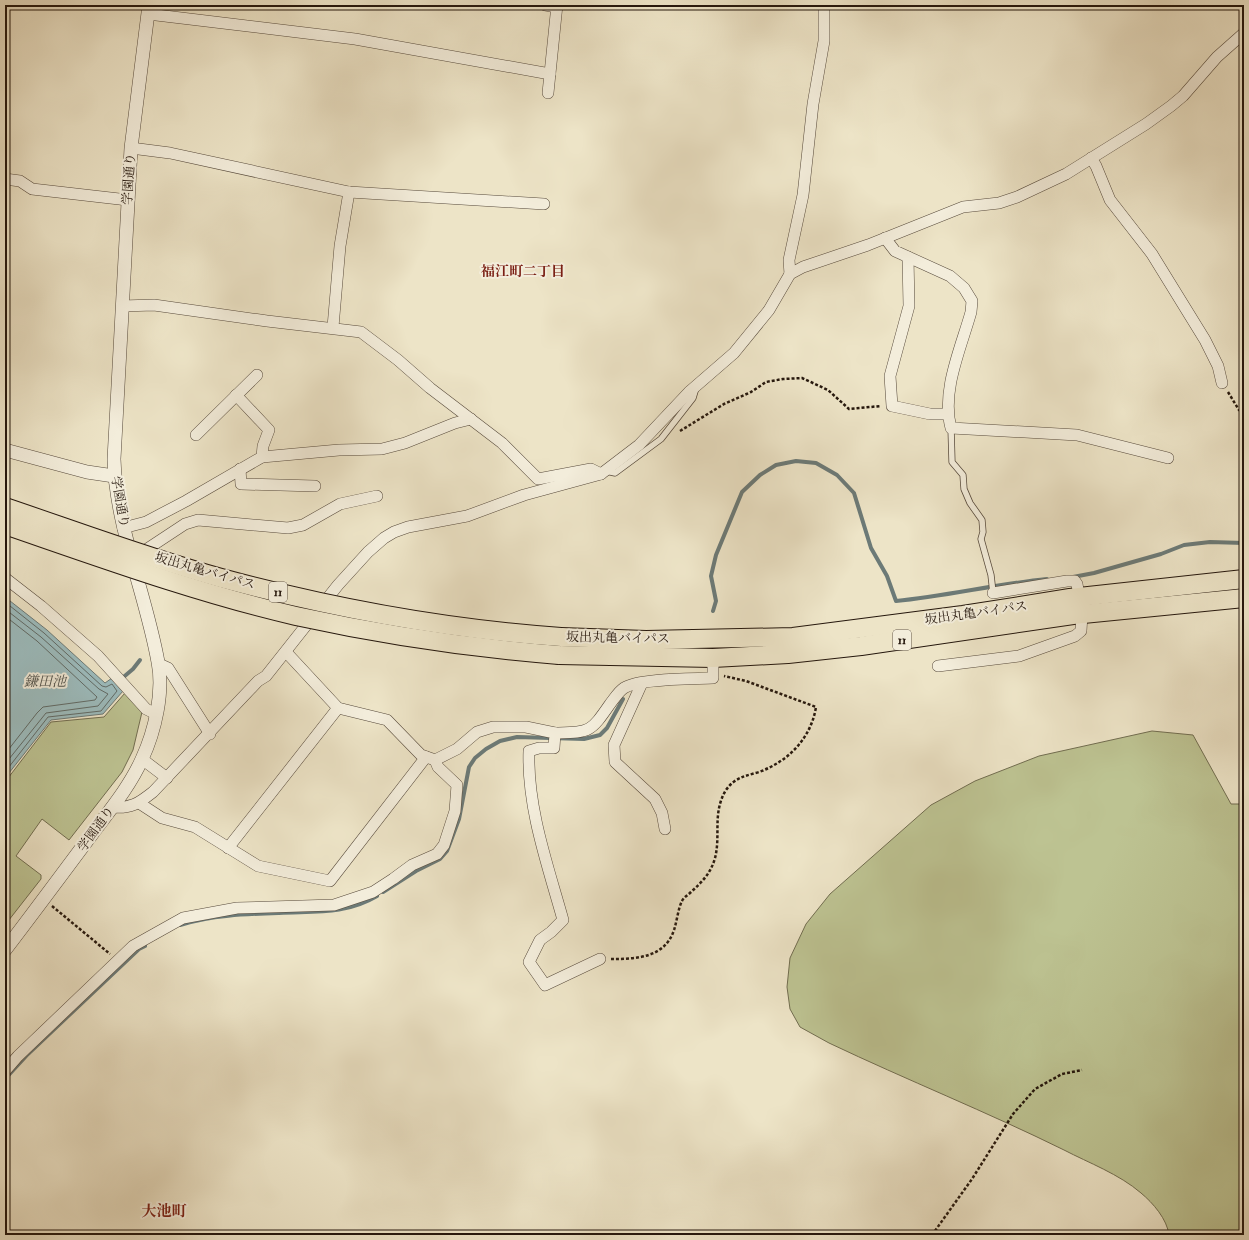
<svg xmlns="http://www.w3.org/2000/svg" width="1249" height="1240" viewBox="0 0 1249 1240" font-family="'IM FELL Double Pica','Noto Serif JP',serif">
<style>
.green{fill:#bdc392;stroke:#716d50}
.water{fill:#9cbcbe;stroke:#6c7a77}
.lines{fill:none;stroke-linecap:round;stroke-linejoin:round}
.shore{stroke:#606a66;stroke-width:1}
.stream{stroke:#6c7a77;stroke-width:4}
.service-casing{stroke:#574a3c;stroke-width:7}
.minor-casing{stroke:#574a3c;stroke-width:12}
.tertiary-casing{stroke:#574a3c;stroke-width:14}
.trunk-casing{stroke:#25170d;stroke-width:20}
.path{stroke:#25170d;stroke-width:2.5;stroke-dasharray:3 2;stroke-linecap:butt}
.service{stroke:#f3eddb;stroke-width:5.5}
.minor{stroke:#f3eddb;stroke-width:11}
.tertiary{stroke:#f3eddb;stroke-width:13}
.trunk{stroke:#ede4c7;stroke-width:18}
.trunk-bridge-casing{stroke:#25170d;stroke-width:20;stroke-linecap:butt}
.trunk-bridge{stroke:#ede4c7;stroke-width:18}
.labels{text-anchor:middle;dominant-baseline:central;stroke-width:4;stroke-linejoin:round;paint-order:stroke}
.shield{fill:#f3eddb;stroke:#63574b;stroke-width:1}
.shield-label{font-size:12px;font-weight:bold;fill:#25170d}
.street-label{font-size:13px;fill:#25170d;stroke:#f3eddb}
.neighbourhood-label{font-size:14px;font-weight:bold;fill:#7a1f14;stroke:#f3eddb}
.water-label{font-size:14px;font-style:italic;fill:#4f514b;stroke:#f3eddb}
.quarter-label{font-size:15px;font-weight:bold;fill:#7a1f14;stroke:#f3eddb}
</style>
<rect width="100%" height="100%" fill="#ede4c7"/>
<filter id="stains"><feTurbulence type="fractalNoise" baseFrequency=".005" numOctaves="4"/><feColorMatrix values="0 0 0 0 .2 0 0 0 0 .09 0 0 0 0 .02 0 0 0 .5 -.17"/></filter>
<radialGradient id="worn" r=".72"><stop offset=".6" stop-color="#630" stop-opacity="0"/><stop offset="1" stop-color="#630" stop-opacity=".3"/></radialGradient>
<!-- green -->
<g class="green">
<polygon points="125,693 142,712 133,750 122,772 69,840 42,819 16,856 41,875 41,879 5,925 5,782 51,722 104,717"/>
<path d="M 1152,731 L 1193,735 L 1231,804 L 1244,804 L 1244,1235 L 1169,1235 C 1167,1219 1153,1203 1141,1193 C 1119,1174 1089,1163 1064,1150 C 987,1112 907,1080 829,1043 L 800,1027 L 790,1009 L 787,987 L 790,958 L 806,924 L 830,894 L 931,805 L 975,781 L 1039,756 Z"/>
</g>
<!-- water -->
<polygon class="water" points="5,597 47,630 105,683 112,678 123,691 103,714 51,720 5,778"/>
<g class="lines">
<!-- shore -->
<g class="shore">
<polyline points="5,602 44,633 102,686 106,687 112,684 117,691 101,711 48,717 5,772"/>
<polyline points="5,609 41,637 99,689 108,694 98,706 46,713 5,764"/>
<polyline points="5,616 37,641 97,697 95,700 43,707 37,713 5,754"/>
</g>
<!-- stream -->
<g class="stream">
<polyline points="1073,577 1094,573 1161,554 1184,545 1210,542 1244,543"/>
<path d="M 713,611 L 716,601 L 711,576 L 716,555 L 742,492 L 760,475 L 776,465 L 796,461 L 816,463 L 837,475 L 854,493 L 871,548 L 887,576 L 896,601 C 947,596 996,584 1047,579"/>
<polyline points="120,680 133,669 140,660"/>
<polyline points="383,892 416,871 440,859 447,851 459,819 469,767 475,758 486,749 500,741 517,737 584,739 600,735 607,728 623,699"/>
<path d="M 180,925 C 211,915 246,914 279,913 C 314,911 345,915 377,896"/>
<polyline points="5,1079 28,1054 139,949 145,946"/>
</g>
<defs>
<g id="service">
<polyline points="951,428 952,462 963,475 964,489 970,503 982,520 983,532 981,539 991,575 993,593"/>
<polyline points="606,471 615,473 661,439 693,398 696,388"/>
</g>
<g id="minor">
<polyline points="545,5 557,7"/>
<polyline points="148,14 355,39 550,74"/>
<polyline points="548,93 557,5"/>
<polyline points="131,148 170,153 349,192 544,204"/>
<polyline points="1091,158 1096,166 1110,200 1152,254 1205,340 1218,366 1222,383"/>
<polyline points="5,179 20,181 32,189 128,200"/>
<path d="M 885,238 L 895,251 L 950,276 L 964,288 L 972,301 L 971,312 C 961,348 941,391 951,428 L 1077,435 L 1168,458"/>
<polyline points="908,257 909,306 890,376 892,406 930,414 947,414"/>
<polyline points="790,274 789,260 803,195 813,104 824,41 824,5"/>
<polyline points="122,306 154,305 267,321 361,332 398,360 430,388 502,443 538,479 591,469 601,474"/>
<polyline points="333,327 340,246 349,192"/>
<polyline points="236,395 269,430 263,446 262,457"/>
<polyline points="196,435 257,375"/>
<polyline points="240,469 241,484 315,486"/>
<polyline points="123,528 146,522 186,501 262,457 339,450 382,449 405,443 455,423 471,419"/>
<polyline points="138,555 185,524 198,520 288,528 303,525 340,504 377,496"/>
<polyline points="5,578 41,606 98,656 146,709 156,714"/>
<path d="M 286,652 L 338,708 L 387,720 L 421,755 L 435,760 L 457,749 L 477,732 L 493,727 L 526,727 L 555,733 L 554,748 L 539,748 L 529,751 C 527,808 548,866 563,920 L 551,932 L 540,940 L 529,962 L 545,985 L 600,959"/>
<polyline points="159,664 168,668 210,734"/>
<polyline points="938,666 1019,656 1075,636 1081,631 1082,614 1077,584 1075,581 1067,581 993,593"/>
<polyline points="642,683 614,745 615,762 655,799 662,813 665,829"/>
<path d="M 555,733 C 590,732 590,733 610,704 C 614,699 619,691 624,688 C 639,678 694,679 713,678 L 713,658"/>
<polyline points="142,759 167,778"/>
<polyline points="139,803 162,818 195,827 258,866 330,881 426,757"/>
<path d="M 112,807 C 131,809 139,803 153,792 L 258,681 L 266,676 L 338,585 L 368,552 L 384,538 L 394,532 L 408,527 L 467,516 L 524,495 L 601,474 L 639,445 L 689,392 L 734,353 L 769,310 L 790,274 L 803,267 L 868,245 L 963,207 L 999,203 L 1017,197 L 1066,174 L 1146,124 L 1171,106 L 1183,96 L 1217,57 L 1244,33"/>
<polyline points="228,848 338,708"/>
<polyline points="5,1071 18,1056 133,946 183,918 237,908 334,905 373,892 393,879 412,865 437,854 444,845 455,811 457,785 438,767 435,760"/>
</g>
<g id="tertiary">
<polyline points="5,450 87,472 114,476"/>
<path d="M 5,950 C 34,912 63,873 92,834 C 110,810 130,786 142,759 C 155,731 164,692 158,662 C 146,594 116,528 114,459 L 131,148 L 149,5"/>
</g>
<g id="trunk">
<polyline points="561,637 646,640 793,637 963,615 1070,598 1244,579"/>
<polyline points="559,655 713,658 788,654 861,646 1073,615 1244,598"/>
</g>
</defs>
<!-- service casing -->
<use href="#service" class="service-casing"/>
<!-- minor casing -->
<use href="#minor" class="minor-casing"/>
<!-- tertiary casing -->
<use href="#tertiary" class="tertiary-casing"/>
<!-- trunk casing -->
<use href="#trunk" class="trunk-casing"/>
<!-- path -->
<g class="path">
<polyline points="1228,392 1239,410 1244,411"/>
<polyline points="680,431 724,404 751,392 766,382 783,379 802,378 828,390 849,409 881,406"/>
<polyline points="52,906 110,954"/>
<path d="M 611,959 C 636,959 665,958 674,930 C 677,921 678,909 682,901 C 684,897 688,895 691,892 C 702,882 711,873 715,858 C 721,835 712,813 726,790 C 735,777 746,776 759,772 C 789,761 811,738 816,707 L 746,681 L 724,676"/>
<polyline points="932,1235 972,1179 1013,1114 1035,1089 1062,1074 1082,1070"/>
</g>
<!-- service -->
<use href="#service" class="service"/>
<!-- minor -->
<use href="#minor" class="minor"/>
<!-- tertiary -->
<use href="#tertiary" class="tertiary"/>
<!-- trunk -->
<use href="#trunk" class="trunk"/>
<defs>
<g id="trunk-bridge">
<path d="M 5,507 C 76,531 148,558 221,578 C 332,608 446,629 561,637"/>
<path d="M 5,525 C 101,558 197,593 296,616 C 383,635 470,648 559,655"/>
</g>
</defs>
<!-- trunk-bridge casing -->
<use href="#trunk-bridge" class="trunk-bridge-casing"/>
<!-- trunk-bridge -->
<use href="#trunk-bridge" class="trunk-bridge"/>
</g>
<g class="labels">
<!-- shield labels -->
<g class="shield">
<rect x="269" y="582" width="18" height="20" rx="3"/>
<rect x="893" y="630" width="18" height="20" rx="3"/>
</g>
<g class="shield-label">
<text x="278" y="592">11</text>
<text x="902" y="640">11</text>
</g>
<!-- street labels -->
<g class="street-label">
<text transform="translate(129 179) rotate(-86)">学園通り</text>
<text transform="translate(120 502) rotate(80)">学園通り</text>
<text transform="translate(205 571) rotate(16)">坂出丸亀バイパス</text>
<text transform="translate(976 613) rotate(-8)">坂出丸亀バイパス</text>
<text transform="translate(618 638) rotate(1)">坂出丸亀バイパス</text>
<text transform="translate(96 829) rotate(-54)">学園通り</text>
</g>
<!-- neighbourhood labels -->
<g class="neighbourhood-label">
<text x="523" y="271">福江町二丁目</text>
</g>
<!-- water labels -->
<g class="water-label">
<text x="45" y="681">鎌田池</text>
</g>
<!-- quarter labels -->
<g class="quarter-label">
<text x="164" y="1211">大池町</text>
</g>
</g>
<!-- margin -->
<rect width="1249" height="1240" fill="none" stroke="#ede4c7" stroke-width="20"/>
<rect x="6" y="6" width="1237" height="1228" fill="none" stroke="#25170d" stroke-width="2"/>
<rect x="10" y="10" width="1229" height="1220" fill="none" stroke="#25170d"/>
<rect width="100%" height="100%" filter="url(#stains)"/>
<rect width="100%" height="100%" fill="url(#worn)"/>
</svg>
